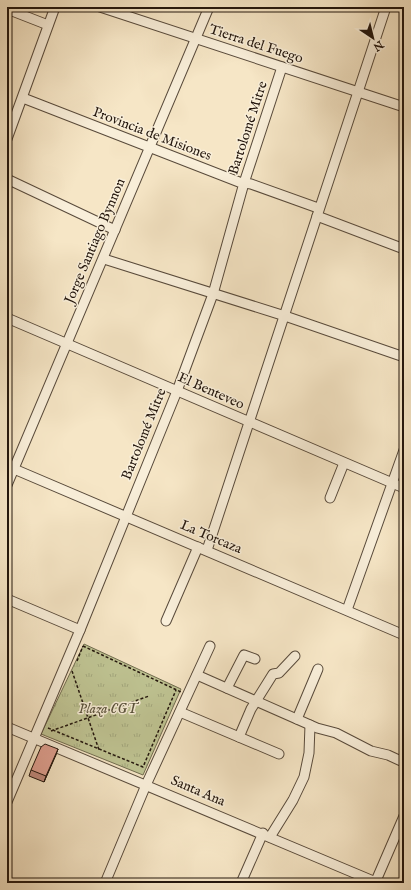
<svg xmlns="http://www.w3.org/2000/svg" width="411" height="890" viewBox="0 0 411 890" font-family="'IM FELL English',serif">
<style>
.park{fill:url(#park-tufts);stroke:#716d50}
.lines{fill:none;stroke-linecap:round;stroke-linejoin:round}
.minor-casing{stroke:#584a3b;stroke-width:11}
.path{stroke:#23160d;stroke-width:1.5;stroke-dasharray:3 2;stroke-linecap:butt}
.minor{stroke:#f9efda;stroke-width:9}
.wall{fill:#c18a7d;stroke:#23160d}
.shaded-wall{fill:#9d7066;stroke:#23160d}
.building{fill:#e0a091;stroke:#23160d}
.labels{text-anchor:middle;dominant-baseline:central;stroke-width:3;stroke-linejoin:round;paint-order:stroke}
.street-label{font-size:14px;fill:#23160d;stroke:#f9efda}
.park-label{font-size:14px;font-style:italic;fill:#5a533c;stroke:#f9efda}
</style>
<defs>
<pattern id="park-tufts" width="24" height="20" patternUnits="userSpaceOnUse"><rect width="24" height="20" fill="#bfc493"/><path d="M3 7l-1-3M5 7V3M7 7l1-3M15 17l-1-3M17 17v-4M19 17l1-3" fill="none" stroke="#a4a87e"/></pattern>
</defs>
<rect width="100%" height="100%" fill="#f6e6c6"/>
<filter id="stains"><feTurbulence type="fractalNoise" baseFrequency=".005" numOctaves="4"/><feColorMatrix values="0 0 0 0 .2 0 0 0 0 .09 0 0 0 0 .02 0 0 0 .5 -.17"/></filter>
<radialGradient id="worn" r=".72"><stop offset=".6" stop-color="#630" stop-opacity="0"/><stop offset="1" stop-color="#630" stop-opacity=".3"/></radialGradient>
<!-- park -->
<polygon class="park" points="84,644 181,689 143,775 41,734"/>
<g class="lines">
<defs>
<g id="minor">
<polyline points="100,7 404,107"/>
<polyline points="7,9 48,25"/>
<polyline points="23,98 239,182 251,184 318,208"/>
<polyline points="7,139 55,7"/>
<polyline points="7,179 115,230"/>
<polyline points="317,216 404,249"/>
<polyline points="104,259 285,316 404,357"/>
<polyline points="7,318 404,488"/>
<polyline points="7,466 404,635"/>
<polyline points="7,485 209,7"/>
<polyline points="330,498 344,463"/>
<polyline points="207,550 386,7"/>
<polyline points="7,599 80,630"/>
<polyline points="347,610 404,450"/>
<polyline points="166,621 198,547"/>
<polyline points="197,675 317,728 336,733 371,751 388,755 401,761"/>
<polyline points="227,688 244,655 255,659"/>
<polyline points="180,712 279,754"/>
<polyline points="297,719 318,669"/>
<polyline points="7,727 378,883"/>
<polyline points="239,737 251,709 273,674 279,673 295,656"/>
<polyline points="7,802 80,630 177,391 213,294 244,183 282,67"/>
<polyline points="270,837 293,800 304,777 309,753 310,725"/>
<polyline points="105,883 146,785 210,646"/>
<polyline points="241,883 263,833"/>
<polyline points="375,883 404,816"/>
</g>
</defs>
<!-- minor casing -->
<use href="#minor" class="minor-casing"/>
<!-- path -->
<g class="path">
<polyline points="83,646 181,692"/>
<polyline points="77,661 83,646"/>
<polyline points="72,671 99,750"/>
<polyline points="48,728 143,767 176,690"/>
<polyline points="51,731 149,696"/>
</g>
<!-- minor -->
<use href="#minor" class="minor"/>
</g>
<!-- wall -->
<polygon class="wall" points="58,749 44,782 29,776 31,770"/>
<!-- shaded-wall -->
<polygon class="shaded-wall" points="58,749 56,755 44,782 46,776"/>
<!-- building -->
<polygon class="building" points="45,744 58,749 46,776 31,770 41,747"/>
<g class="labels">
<!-- street labels -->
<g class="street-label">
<text transform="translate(256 44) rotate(18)">Tierra del Fuego</text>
<text transform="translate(248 128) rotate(-72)">Bartolomé Mitre</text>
<text transform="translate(152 134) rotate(21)">Provincia de Misiones</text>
<text transform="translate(95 241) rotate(-67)">Jorge Santiago Bynnon</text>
<text transform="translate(211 391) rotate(24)">El Benteveo</text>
<text transform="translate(144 434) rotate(-68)">Bartolomé Mitre</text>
<text transform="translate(211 537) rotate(23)">La Torcaza</text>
<text transform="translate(198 791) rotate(23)">Santa Ana</text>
</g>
<!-- park labels -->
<g class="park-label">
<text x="108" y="709">Plaza CGT</text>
</g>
</g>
<!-- margin -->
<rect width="411" height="890" fill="none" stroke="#f6e6c6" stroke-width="24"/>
<rect x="8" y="8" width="395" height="874" fill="none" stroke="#23160d" stroke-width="2"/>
<rect x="12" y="12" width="387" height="866" fill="none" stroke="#23160d"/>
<!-- north arrow -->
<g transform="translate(373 38) rotate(145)" stroke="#f9efda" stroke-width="3" paint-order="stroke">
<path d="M0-3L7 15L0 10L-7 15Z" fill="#23160d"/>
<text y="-6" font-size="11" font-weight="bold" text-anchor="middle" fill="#23160d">N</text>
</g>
<rect width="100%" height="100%" filter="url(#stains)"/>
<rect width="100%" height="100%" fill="url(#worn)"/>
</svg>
